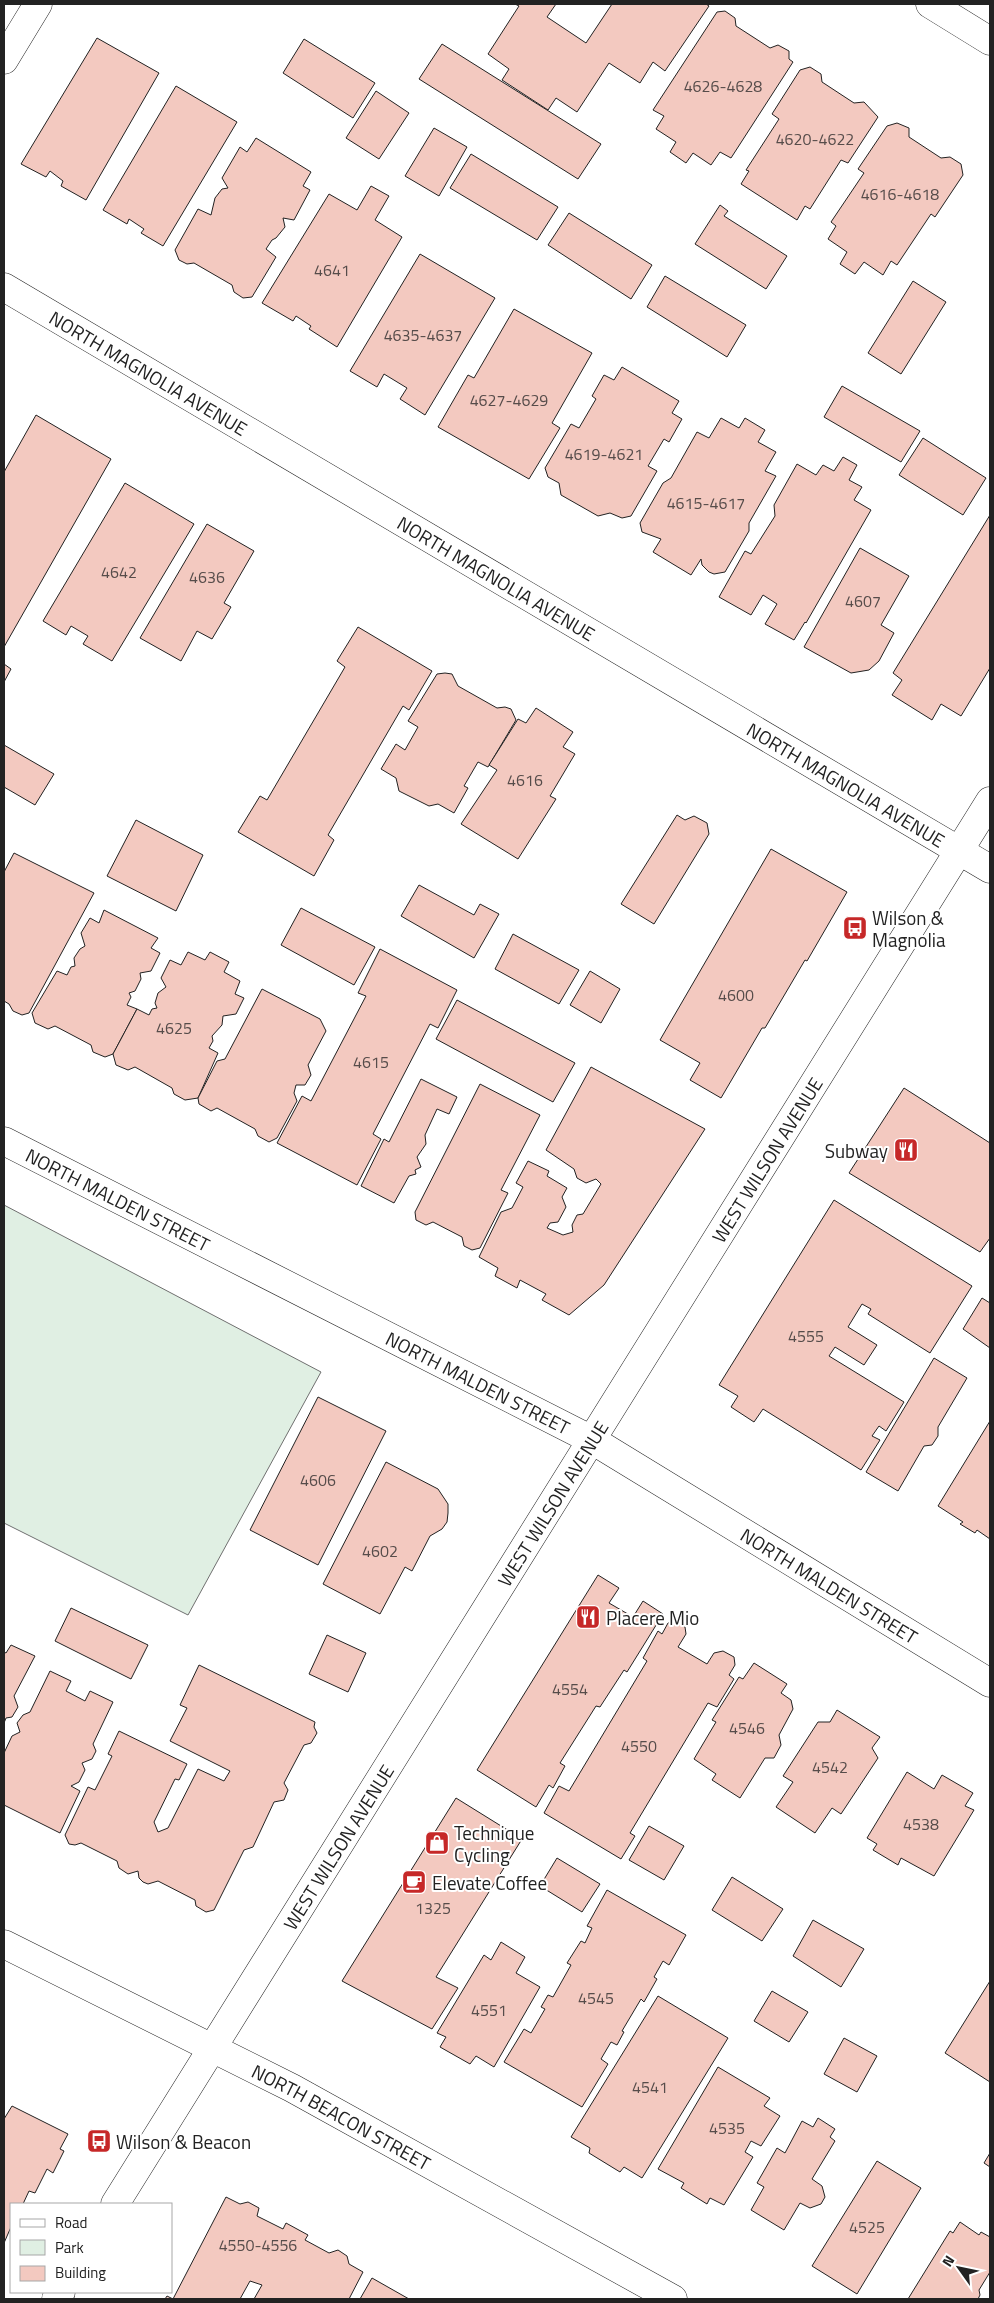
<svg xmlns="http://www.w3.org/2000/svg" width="994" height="2303" viewBox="0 0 994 2303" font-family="'Titillium Web',sans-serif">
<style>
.green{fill:#e0efe3;stroke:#6f6f6f}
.building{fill:#f3c9c0;stroke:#222}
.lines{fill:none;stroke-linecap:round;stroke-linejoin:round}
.minor-casing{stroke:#222;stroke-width:29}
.minor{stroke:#fff;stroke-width:28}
.labels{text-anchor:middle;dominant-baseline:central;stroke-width:4;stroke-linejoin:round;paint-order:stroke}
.number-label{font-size:16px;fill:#564c4a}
.street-label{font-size:19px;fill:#222;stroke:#fff}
.poi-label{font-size:19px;fill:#222;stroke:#fff;text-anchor:start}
</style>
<rect width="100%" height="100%" fill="#fff"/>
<!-- green -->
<polygon class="green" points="4,1205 321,1372 188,1615 4,1523"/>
<!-- building -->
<g class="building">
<polygon points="515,4 556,4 547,17 586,43 612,4 706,4 709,6 665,71 653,62 640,83 609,63 577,112 556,98 548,110 502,80 509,69 488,54 519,6"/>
<polygon points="725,11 735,18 736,26 770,48 778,45 789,51 789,59 793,62 731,158 720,152 711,165 693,153 686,163 670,152 676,142 656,129 664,116 653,110 717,12"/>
<polygon points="97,38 159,73 86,200 61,186 63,181 50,171 46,177 21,164"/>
<polygon points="304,39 375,83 353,118 283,73"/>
<polygon points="442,44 601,144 578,179 419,79"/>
<polygon points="810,67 821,74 822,82 854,103 864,102 878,117 848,163 841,160 810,209 805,206 797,220 741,184 749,171 746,170 779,119 772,114 800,70"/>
<polygon points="176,86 237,122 163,246 141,233 144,229 129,219 127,224 103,210"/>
<polygon points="376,91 409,113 379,159 346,138"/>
<polygon points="897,123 909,128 909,137 941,158 950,157 961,164 963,175 935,217 931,214 897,265 891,261 883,275 864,262 855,274 840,264 847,252 828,239 836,226 831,222 864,173 858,169 887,126"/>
<polygon points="434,128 467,147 439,196 405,176"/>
<polygon points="256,138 311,172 303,186 310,190 294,220 283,218 285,227 276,238 272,240 266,249 276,257 252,297 243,298 234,292 232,285 194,263 187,264 179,260 175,250 198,209 211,215 215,198 222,189 228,188 222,178 240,147 247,152"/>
<polygon points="471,154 558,207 537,240 450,188"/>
<polygon points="371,186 389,196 375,220 402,237 337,347 309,329 311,326 296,316 293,321 262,303 329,194 357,210"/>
<polygon points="720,205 728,211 724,216 787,256 766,289 695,244"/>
<polygon points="569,213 652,265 631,299 548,245"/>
<polygon points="420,254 495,298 425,415 400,399 407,388 384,374 377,387 350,371"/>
<polygon points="665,276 746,325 727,357 647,307"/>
<polygon points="913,281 946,302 901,374 868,353"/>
<polygon points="514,309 592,353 552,423 560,428 529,479 438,427 468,375 474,378"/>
<polygon points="622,367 679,401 672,413 682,419 669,442 664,439 648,466 657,471 631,516 622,518 610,513 598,516 561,495 559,483 548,477 545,468 571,424 579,428 596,399 592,396 604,375 614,380"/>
<polygon points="842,386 920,431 901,462 824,417"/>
<polygon points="36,415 111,459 4,647 4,472"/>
<polygon points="721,418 739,428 745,418 765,430 758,442 776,452 765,471 776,476 749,523 749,531 725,572 714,574 709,572 702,565 701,559 691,575 653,552 661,539 642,532 640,523 663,483 671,478 697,432 709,438"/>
<polygon points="923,438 986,478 963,515 899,475"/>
<polygon points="843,457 857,465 849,480 862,487 854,500 871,510 806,623 805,622 794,640 765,624 777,604 763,595 751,615 719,597 745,551 751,554 775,516 774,505 797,464 816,475 823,465 834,471"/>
<polygon points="125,483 194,524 112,661 83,644 88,636 71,626 66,635 43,621"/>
<polygon points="990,515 990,668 961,716 941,704 932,720 892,695 902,680 893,673"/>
<polygon points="207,524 254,551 224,603 231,607 212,639 197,631 181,661 140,638"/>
<polygon points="860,548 909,576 881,625 894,633 879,661 869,670 851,673 804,647"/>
<polygon points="358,627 432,671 409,710 403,706 328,835 334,840 314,876 238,832 260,796 267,800 345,667 337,661"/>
<polygon points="4,664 11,669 4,682"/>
<polygon points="445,673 452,674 458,686 497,708 505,707 511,709 516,720 488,767 478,762 464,786 468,788 454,813 438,804 429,806 399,791 396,778 381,769 396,744 405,750 418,727 408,721 437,674"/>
<polygon points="536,708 573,732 563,747 575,754 550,796 556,799 518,859 461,824 497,770 489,765 518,719 526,723"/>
<polygon points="4,745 54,774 35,805 4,787"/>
<polygon points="677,815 685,820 694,816 707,823 709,834 654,924 621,904"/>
<polygon points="136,820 203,855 176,911 107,876"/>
<polygon points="771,849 847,892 807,961 805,960 765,1028 762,1028 721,1098 690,1080 700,1063 660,1040"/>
<polygon points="14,853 94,893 29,1013 22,1015 13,1011 9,1004 4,1001 4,872"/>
<polygon points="419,885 474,915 480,904 499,914 474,958 401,916"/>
<polygon points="301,908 375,947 354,985 281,945"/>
<polygon points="104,910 158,938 151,948 160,953 151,971 140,973 141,979 135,991 129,993 131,997 127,1005 137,1009 113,1054 105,1057 93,1052 91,1045 55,1026 48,1029 35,1023 32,1013 57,971 67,975 71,967 75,966 74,958 80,949 85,946 81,933 90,918 99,923"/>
<polygon points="513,934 579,970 559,1004 495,969"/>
<polygon points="380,949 457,990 438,1028 430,1024 373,1134 381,1139 357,1185 277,1143 302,1096 311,1101 366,996 358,993"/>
<polygon points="188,952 205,960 210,952 229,962 224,972 240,981 235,994 244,998 236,1014 223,1016 222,1025 212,1036 213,1041 209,1048 218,1053 198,1098 185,1100 174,1094 172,1088 135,1067 128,1070 116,1065 113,1054 137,1009 149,1015 152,1009 157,1008 155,1003 158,993 166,987 161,978 170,960 181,965"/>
<polygon points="590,971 620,989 601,1023 570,1005"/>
<polygon points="262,989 320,1019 326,1031 308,1065 311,1075 305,1085 296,1085 294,1093 297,1101 277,1138 269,1142 258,1136 255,1129 217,1108 211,1111 199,1104 198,1098 217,1061 225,1059"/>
<polygon points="457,1000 575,1063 553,1102 436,1039"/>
<polygon points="591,1067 705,1129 604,1285 569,1315 542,1300 546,1294 520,1280 517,1288 495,1276 498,1268 479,1257 501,1212 512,1208 523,1187 516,1183 528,1161 549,1171 547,1176 567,1188 562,1197 566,1207 558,1222 550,1223 547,1228 563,1235 573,1232 572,1225 577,1215 583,1214 601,1184 596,1179 586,1183 577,1178 574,1169 546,1150"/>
<polygon points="421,1079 457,1097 449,1114 437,1109 425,1135 426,1144 417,1157 421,1167 415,1170 416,1174 409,1176 394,1203 361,1186 384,1139 389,1142"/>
<polygon points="480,1084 540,1115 501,1190 508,1193 480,1248 472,1250 464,1246 462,1237 433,1222 426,1225 416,1220 415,1212"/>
<polygon points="904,1088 990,1143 990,1238 980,1252 849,1173"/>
<polygon points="834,1200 972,1286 930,1353 868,1314 871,1309 862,1304 848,1327 877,1345 864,1365 835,1347 829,1356 904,1402 886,1431 879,1426 872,1436 880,1440 861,1470 763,1409 754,1422 731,1407 738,1396 719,1385"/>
<polygon points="982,1298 990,1303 990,1348 963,1329"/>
<polygon points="934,1358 967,1378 938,1427 938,1436 932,1445 924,1446 898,1491 866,1472"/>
<polygon points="318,1397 386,1431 318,1565 250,1530"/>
<polygon points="990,1421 990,1539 977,1530 975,1533 960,1524 963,1522 938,1506"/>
<polygon points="386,1462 438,1489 448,1504 448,1513 447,1522 442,1529 430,1536 412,1571 405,1567 380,1614 323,1584"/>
<polygon points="598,1575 619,1588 609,1603 633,1617 643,1601 663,1614 627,1672 624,1670 600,1707 596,1706 560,1763 565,1766 553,1788 549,1785 536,1807 477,1770"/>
<polygon points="71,1608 148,1645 131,1679 55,1641"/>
<polygon points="674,1621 685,1627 686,1634 678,1647 707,1664 714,1653 723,1651 734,1657 735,1665 729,1675 734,1679 717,1707 708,1703 630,1833 635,1836 621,1859 544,1813 559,1786 569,1791 647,1661 643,1658 658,1631 662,1634 668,1623"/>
<polygon points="327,1635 366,1653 348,1692 309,1674"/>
<polygon points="11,1645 35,1656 14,1696 18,1707 12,1717 6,1718 4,1723 4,1652 6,1653"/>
<polygon points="754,1663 787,1684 781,1693 791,1700 793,1709 779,1735 781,1745 774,1758 765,1758 740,1798 712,1780 716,1774 694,1759 716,1722 712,1720 739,1677 743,1679"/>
<polygon points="199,1665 315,1722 314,1727 317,1733 311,1743 304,1745 284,1783 288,1790 284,1800 274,1802 253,1847 244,1850 214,1910 206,1912 196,1906 195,1900 158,1881 148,1884 143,1882 139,1878 138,1871 128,1874 119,1868 117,1861 81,1843 75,1845 69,1844 65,1835 88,1787 95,1790 112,1756 108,1754 119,1731 187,1764 179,1780 175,1779 154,1822 158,1832 168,1828 198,1769 224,1781 230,1771 170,1741 187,1708 180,1705"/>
<polygon points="50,1671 71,1681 66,1691 85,1701 90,1691 113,1702 93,1744 96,1751 92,1759 82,1763 85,1770 79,1782 71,1786 80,1791 60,1833 4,1805 4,1753 12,1736 20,1732 17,1723 23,1715 30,1712"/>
<polygon points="837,1710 880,1737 872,1748 878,1758 841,1814 832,1808 815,1833 776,1807 793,1782 783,1776 818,1722 830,1722"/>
<polygon points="907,1772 934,1789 942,1775 973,1793 965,1806 974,1810 934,1876 901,1858 898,1865 873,1850 877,1844 867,1838"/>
<polygon points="456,1798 522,1839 436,1977 458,1988 432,2029 342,1981"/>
<polygon points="649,1826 684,1846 664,1880 629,1860"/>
<polygon points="557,1858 600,1884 582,1912 540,1886"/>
<polygon points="732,1877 783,1909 762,1941 712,1910"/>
<polygon points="607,1890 686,1935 669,1965 663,1961 654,1977 657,1979 644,2002 641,1999 622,2031 624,2032 617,2045 611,2042 601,2059 608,2064 582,2107 504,2062 524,2029 531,2033 545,2009 541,2007 548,1995 553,1997 571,1965 567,1963 581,1941 585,1943 592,1928 587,1926"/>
<polygon points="813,1920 864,1949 841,1987 793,1956"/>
<polygon points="501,1942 525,1957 516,1973 540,1987 494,2067 476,2056 470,2064 440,2047 446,2037 437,2033 484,1955 491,1960"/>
<polygon points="990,1981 990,2082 945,2053"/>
<polygon points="772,1991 808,2012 789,2042 754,2021"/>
<polygon points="658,1996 728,2038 642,2178 624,2167 620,2172 589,2153 590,2148 571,2137"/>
<polygon points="844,2038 877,2056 857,2092 824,2074"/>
<polygon points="718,2067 770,2098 764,2106 780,2116 761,2146 751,2141 745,2152 753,2157 724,2205 710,2198 707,2204 681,2188 684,2183 658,2169"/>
<polygon points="12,2106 68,2134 60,2149 64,2151 53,2173 47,2169 35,2193 29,2191 23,2204 11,2204 11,2227 4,2243 4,2119"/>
<polygon points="818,2118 835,2129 830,2137 835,2141 812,2179 822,2186 825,2197 821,2204 810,2208 800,2203 784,2230 751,2210 764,2187 757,2183 777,2148 785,2153 802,2121 813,2127"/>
<polygon points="990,2153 990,2167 984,2163"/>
<polygon points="877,2161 921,2188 857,2294 812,2266"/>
<polygon points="226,2197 240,2204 248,2202 259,2208 257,2216 283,2229 286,2223 308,2235 305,2240 329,2253 338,2250 347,2256 349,2264 363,2272 349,2299 254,2299 262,2285 250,2281 240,2299 165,2299 167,2296 173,2299"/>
<polygon points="960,2222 979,2235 981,2232 990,2237 990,2272 979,2290 980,2295 978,2299 908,2299 950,2231 953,2233"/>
<polygon points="372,2278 409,2299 360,2299"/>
</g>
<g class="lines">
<defs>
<g id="minor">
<polyline points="930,4 990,41"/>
<polyline points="4,60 38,4"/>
<path id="s1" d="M 4,287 L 990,869"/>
<path id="s2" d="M 4,1141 L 592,1440 L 990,1683"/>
<path id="s3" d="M 4,1944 L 292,2088 L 673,2299"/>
<path id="s4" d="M 115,2204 L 990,801"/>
<polyline points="56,2299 61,2292"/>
</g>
</defs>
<!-- minor casing -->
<use href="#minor" class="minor-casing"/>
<!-- minor -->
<use href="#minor" class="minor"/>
</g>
<!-- icons -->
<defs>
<symbol id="bus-square" viewBox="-11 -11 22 22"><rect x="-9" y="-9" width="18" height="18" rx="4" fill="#c62828" stroke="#fff"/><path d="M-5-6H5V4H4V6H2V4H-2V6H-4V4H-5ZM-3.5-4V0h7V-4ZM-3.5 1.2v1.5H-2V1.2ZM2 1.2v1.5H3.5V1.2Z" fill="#fff"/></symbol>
<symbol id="restaurant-square" viewBox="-11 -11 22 22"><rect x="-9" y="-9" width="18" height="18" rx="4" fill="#c62828" stroke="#fff"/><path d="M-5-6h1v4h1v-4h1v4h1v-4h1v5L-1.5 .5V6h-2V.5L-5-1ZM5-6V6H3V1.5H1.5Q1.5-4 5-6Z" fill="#fff"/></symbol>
<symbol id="shop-square" viewBox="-11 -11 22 22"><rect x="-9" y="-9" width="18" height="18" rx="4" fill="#c62828" stroke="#fff"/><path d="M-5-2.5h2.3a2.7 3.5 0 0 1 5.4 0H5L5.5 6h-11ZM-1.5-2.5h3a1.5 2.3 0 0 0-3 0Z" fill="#fff"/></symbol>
<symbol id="cafe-square" viewBox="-11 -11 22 22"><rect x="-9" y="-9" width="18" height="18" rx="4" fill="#c62828" stroke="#fff"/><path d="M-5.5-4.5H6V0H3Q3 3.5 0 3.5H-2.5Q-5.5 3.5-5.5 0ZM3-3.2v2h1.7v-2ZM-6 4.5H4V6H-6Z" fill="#fff"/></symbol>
</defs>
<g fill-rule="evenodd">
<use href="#bus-square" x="841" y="914" width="28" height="28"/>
<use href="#restaurant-square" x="892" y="1136" width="28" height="28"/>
<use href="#restaurant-square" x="574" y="1603" width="28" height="28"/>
<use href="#shop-square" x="423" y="1829" width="28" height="28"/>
<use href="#cafe-square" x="400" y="1868" width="28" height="28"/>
<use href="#bus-square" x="85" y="2127" width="28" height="28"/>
</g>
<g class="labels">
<!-- number labels -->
<g class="number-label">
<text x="723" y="86">4626-4628</text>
<text x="815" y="139">4620-4622</text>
<text x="900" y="194">4616-4618</text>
<text x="332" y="270">4641</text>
<text x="423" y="335">4635-4637</text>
<text x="509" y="400">4627-4629</text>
<text x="604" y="454">4619-4621</text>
<text x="706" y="503">4615-4617</text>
<text x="119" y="572">4642</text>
<text x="207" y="577">4636</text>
<text x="863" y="601">4607</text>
<text x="525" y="780">4616</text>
<text x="736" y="995">4600</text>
<text x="174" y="1028">4625</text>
<text x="371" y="1062">4615</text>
<text x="806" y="1336">4555</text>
<text x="318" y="1480">4606</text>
<text x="380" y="1551">4602</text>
<text x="570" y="1689">4554</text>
<text x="747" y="1728">4546</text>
<text x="639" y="1746">4550</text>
<text x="830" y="1767">4542</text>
<text x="921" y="1824">4538</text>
<text x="433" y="1908">1325</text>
<text x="596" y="1998">4545</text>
<text x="489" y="2010">4551</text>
<text x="650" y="2087">4541</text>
<text x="727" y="2128">4535</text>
<text x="867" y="2227">4525</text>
<text x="258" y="2245">4550-4556</text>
</g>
<!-- street labels -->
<g class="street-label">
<text stroke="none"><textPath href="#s1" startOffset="168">NORTH MAGNOLIA AVENUE</textPath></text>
<text stroke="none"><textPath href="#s1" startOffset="572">NORTH MAGNOLIA AVENUE</textPath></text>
<text stroke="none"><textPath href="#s1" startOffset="978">NORTH MAGNOLIA AVENUE</textPath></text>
<text stroke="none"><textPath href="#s4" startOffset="1231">WEST WILSON AVENUE</textPath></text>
<text stroke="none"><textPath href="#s2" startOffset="128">NORTH MALDEN STREET</textPath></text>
<text stroke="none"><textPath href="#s2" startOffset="532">NORTH MALDEN STREET</textPath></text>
<text stroke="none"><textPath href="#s4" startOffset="826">WEST WILSON AVENUE</textPath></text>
<text stroke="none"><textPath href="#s2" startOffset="938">NORTH MALDEN STREET</textPath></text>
<text stroke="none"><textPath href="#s4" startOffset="421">WEST WILSON AVENUE</textPath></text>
<text stroke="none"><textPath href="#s3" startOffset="379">NORTH BEACON STREET</textPath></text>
</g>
<!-- poi labels -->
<g class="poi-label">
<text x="872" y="917">Wilson &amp;<tspan x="872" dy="22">Magnolia</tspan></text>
<text x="888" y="1150" text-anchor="end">Subway</text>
<text x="606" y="1617">Placere Mio</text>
<text x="454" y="1832">Technique<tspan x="454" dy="22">Cycling</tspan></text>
<text x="432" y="1882">Elevate Coffee</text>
<text x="116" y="2141">Wilson &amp; Beacon</text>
</g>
</g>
<!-- border -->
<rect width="994" height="2303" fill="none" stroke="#222222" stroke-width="10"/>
<!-- legend -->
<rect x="10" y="2203" width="162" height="90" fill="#ffffff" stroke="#a7a7a7"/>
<rect x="20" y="2219" width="25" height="8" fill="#ffffff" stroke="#a7a7a7"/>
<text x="55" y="2228" font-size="15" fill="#222222">Road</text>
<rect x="20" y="2240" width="25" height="15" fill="#e0efe3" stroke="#a7a7a7"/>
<text x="55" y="2253" font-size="15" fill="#222222">Park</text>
<rect x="20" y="2266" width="25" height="15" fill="#f3c9c0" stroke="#a7a7a7"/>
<text x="55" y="2278" font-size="15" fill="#222222">Building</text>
<!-- north arrow -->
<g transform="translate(959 2268) rotate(303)" stroke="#ffffff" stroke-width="4" paint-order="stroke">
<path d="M0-4L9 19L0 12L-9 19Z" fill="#222222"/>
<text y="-8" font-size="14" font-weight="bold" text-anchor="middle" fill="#222222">N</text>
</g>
</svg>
